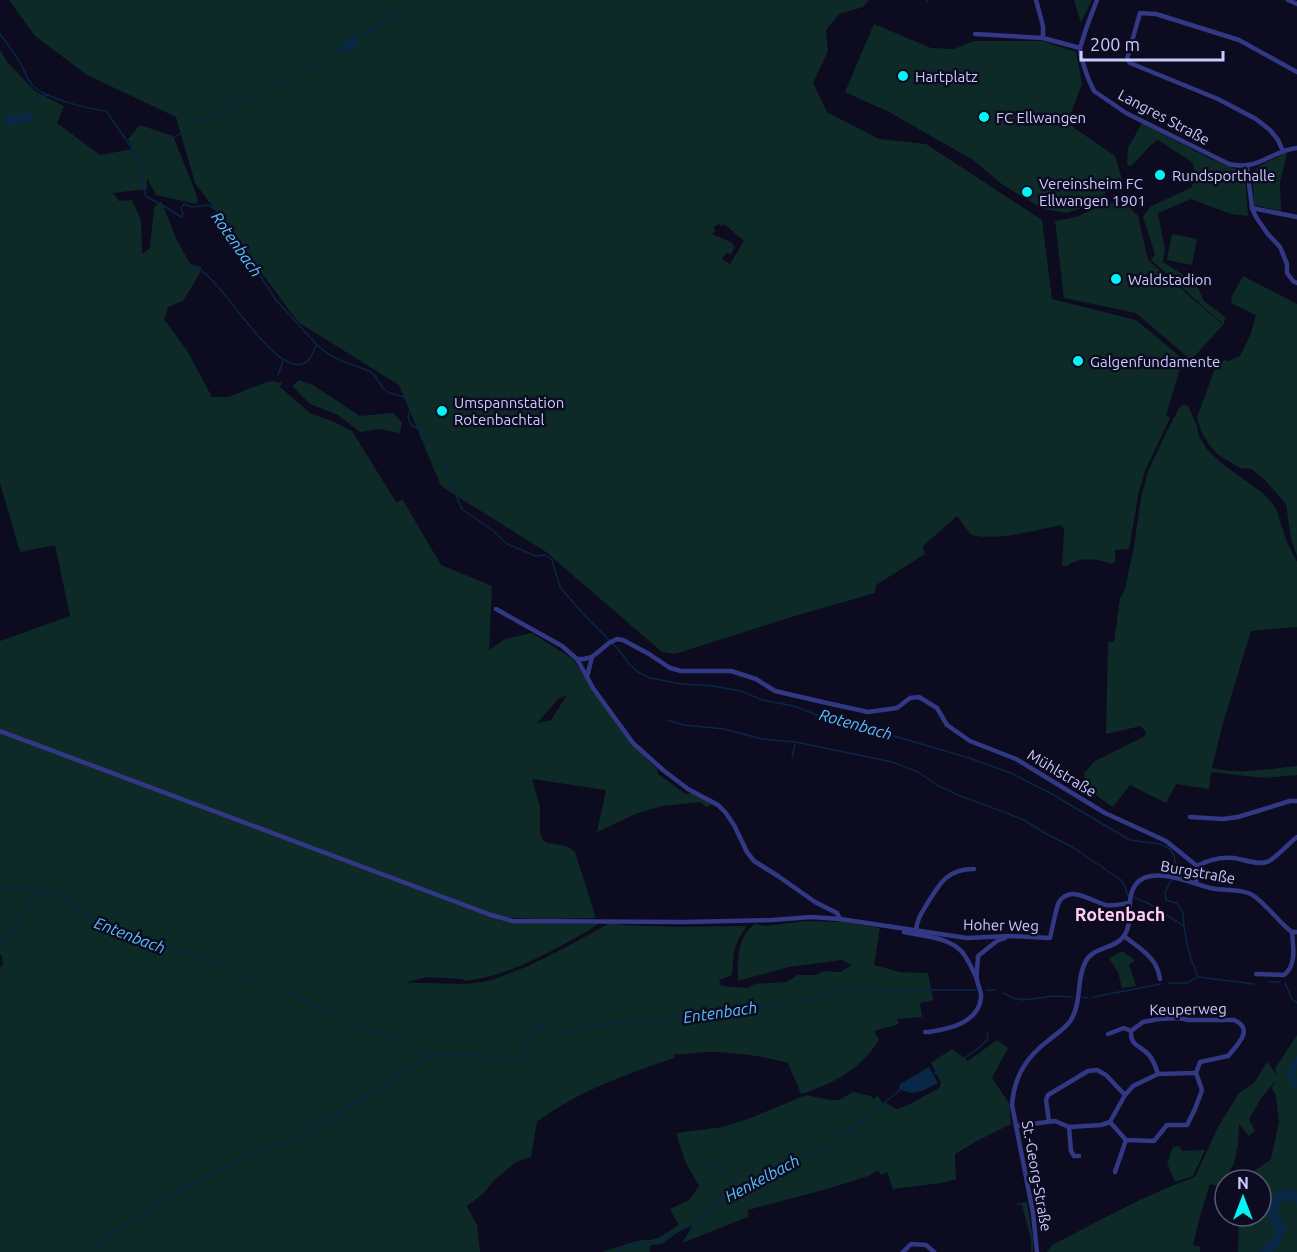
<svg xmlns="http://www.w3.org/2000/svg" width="1297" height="1252" viewBox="0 0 1297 1252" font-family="Ubuntu,sans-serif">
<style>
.green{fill:#0e2a26;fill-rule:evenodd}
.water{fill:#092746}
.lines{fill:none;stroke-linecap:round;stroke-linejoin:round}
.stream{stroke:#092746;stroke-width:1.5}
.street{stroke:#323883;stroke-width:4.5}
.poi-dot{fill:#00f5f3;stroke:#0c0b20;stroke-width:2}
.labels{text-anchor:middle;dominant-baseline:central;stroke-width:5;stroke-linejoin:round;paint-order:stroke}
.poi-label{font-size:15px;fill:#cacaff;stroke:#0c0b20;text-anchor:start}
.street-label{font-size:15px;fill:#cacaff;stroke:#0c0b20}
.water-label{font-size:16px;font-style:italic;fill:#58c4ff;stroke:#0c0b20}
.quarter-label{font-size:18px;font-weight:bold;fill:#ffccf2;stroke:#0c0b20}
</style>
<rect width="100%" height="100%" fill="#0c0b20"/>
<!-- green -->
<g class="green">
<path d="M 9,0 L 869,0 L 863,7 L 839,14 L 826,30 L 828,51 L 813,83 L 827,112 L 879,139 L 926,144 L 1042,220 L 1052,299 L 1136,320 L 1183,359 L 1166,415 L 1170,418 L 1145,471 L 1139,491 L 1129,549 L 1115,550 L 1115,562 L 1112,564 C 1096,559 1081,556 1067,566 L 1062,566 L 1064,529 L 1060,525 C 1032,531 1000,541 971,535 L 957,516 L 923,546 L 925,554 L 876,585 L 875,593 L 795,616 L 675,654 L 662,652 L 546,552 L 441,486 L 399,385 L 298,322 L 195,183 L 176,117 L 87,75 L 35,36 ZM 718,224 L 722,226 L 724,224 L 744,241 L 730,264 L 722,259 L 726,253 L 731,254 L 735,247 L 731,242 L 712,234 L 715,231 L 713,228 Z"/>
<polygon points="1074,0 1092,0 1081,23"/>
<polygon points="874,24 931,48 954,49 974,41 1042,41 1076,52 1082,84 1067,123 1115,156 1122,179 1091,205 1067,213 1043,209 1003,185 973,160 889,112 845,92"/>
<path d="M 0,50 L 8,63 L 35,91 L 64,106 L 57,123 L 100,155 L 133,149 L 128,139 L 140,125 L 173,136 L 198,199 L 196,204 L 156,195 L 147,178 L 147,189 L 113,193 L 119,201 L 132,200 L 141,220 L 142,254 L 150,248 L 154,207 L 161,201 L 177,240 L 190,264 L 201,267 L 199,275 L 183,301 L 168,307 L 164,319 L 188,352 L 212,397 L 228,397 L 264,383 L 273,381 L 282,383 L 280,387 L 310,413 L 334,422 L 352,431 L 396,502 L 403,500 L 441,565 L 492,586 L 489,650 L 505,639 L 532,633 L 573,659 L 595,693 L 632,744 L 657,769 L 658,774 L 684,793 L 688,794 L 692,792 L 712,804 L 706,807 L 701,802 L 662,806 L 638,813 L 597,832 L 606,790 L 532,779 L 540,807 L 540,833 L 542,836 L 542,839 L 547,843 L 567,846 L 575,852 L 596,918 C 564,918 531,921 499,916 L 499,920 L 516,922 L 598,924 C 589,931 577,937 566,943 C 533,961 501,977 464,981 L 463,979 L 427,977 L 404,983 C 430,982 457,986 483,982 C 497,979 510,973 523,968 C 553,955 581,939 610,923 L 621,925 L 679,927 L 747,926 C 733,945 734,952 732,975 L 719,980 L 721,986 L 747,988 L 755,984 L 786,982 L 798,975 L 815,975 L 824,971 L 840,972 L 852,965 L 842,960 L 789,967 L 738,981 C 738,960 736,938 755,924 L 764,926 L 807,921 L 837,922 L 838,921 L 880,928 L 874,965 L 900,972 L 928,973 L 933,1000 L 920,1003 L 922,1017 L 897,1019 L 899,1024 L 874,1031 L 879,1040 C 860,1070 834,1083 801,1094 L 788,1063 C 763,1056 735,1052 708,1052 C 697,1052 686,1055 675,1054 L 674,1058 C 625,1075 578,1091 537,1122 L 531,1157 L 516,1162 L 493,1181 L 485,1192 L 467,1206 L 477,1225 L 480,1252 L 0,1252 L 0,967 L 3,965 L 2,956 L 0,954 L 0,641 L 70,616 L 55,545 L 20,552 L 0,483 ZM 567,695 L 551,720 L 537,723 L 559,698 Z"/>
<polygon points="1142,123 1211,159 1236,169 1245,176 1248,216 1231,214 1191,199 1158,213 1165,250 1163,262 1196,283 1204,301 1225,317 1224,325 1151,260 1155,254 1143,217 1150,207 1192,187 1195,172 1192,162 1158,140 1151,145 1131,166 1127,165 1128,148"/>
<polygon points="1287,152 1280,183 1281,211 1254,205 1252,173 1259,166"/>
<polygon points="1122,200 1138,216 1148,260 1223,325 1191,360 1136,313 1064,298 1055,221 1076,217 1098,207"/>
<polygon points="1172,234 1197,239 1192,265 1167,260"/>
<polygon points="1243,276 1297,304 1297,556 1291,538 1286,504 1264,479 1251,469 1240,468 1217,454 1208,443 1201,431 1197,417 1215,369 1224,360 1228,361 1240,356 1251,333 1256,315 1231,303 1232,296"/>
<polygon points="299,380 313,385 360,416 393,413 402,423 400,433 379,429 360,432 338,415 310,404 292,386"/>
<path d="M 1184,404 L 1188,406 L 1197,426 L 1199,436 L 1207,449 L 1221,463 L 1264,494 L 1276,508 L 1286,540 L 1297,562 L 1297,627 L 1251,631 L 1223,723 L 1212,768 C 1239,775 1270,769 1297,766 L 1297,775 L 1265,778 L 1211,772 L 1209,789 L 1176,784 L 1166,803 L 1130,785 L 1113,807 L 1097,796 L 1085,783 L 1084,773 L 1095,761 L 1143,737 L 1146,733 L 1141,726 L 1106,734 L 1108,642 L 1114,642 L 1120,599 L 1125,589 L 1134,546 L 1141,498 L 1148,471 L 1168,429 L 1179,408 Z"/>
<polygon points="1122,951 1135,960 1129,965 1136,986 1122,988 1118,972 1109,958"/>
<path d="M 1297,1035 L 1297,1252 L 1238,1252 L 1239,1216 L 1261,1216 L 1261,1180 L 1242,1180 L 1271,1159 L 1279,1122 L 1276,1097 L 1272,1088 L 1275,1081 L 1262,1097 L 1249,1119 L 1255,1131 L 1249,1136 L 1239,1124 L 1238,1144 L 1234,1164 L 1220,1187 L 1210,1184 L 1200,1216 L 1193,1245 L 1200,1247 L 1200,1252 L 1047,1252 L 1052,1245 C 1099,1221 1145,1195 1195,1177 L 1218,1127 L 1239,1093 L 1254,1083 L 1267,1062 L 1277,1075 L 1275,1069 Z"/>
<polygon points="997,1040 1008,1048 992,1078 1009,1103 1011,1124 975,1142 955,1154 956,1179 942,1183 893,1189 887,1172 881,1175 878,1170 868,1176 827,1189 748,1210 748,1217 682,1243 693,1225 682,1229 662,1244 651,1245 649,1248 650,1252 602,1252 633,1242 642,1240 651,1240 658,1238 679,1225 670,1209 689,1200 699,1186 686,1163 676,1133 722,1127 748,1119 806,1095 830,1100 839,1100 853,1092 871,1096 873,1099 878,1096 883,1104 875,1111 886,1103 897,1109 908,1105 939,1088 941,1083 931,1063 952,1049 968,1061"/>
<polygon points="1179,1146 1182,1151 1205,1150 1193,1176 1175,1182 1167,1163 1173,1147"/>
<polygon points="1027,1202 1033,1239 1033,1252 1031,1252 1031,1239 1022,1205 1013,1204"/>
</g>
<!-- water -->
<g class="water">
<polygon points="355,37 356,37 357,45 352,50 345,52 341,49 341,45 346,40"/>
<polygon points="30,113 32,114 32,121 27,123 7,124 4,120 4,117"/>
<path d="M 1297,1055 L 1297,1066 L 1294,1072 L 1294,1076 L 1297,1079 L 1296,1091 C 1285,1075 1286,1070 1297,1055 Z"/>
<path d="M 929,1067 L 938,1083 C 924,1090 914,1098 899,1088 L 900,1084 Z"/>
<polygon points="1280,1189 1284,1189 1297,1192 1297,1205 1286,1199 1282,1201 1276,1211 1286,1226 1286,1231 1277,1248 1273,1252 1259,1252 1273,1238 1276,1230 1266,1212 1266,1208"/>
</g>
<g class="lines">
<!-- stream -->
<g class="stream">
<polyline points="927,0 928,1"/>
<polyline points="838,9 841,5"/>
<path d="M 0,34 C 8,44 14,53 21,64 C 24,71 28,79 32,85 C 44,98 89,109 106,111 L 138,157 L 142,167 L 142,181 L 146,196 C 154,201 162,205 169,209 C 174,212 176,215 182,217 L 183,213 L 181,208 L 184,204 L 192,207 L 208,205 L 218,211 L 276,300 L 317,345 L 328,354 L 344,362 L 370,371 L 376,377 L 383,388 L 389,393 L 409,398 L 412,405 L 408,416 L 411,425 L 422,431 L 429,443"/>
<polyline points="356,40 406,7 410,0"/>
<polyline points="336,53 342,49"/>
<polyline points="229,71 230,87"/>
<polyline points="231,94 231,105"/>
<polyline points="32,100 48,95"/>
<polyline points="20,105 24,104"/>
<polyline points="143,166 174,138 194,124 231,107 327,57"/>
<path d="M 168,292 L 189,269 L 196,267 C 224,281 272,373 302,364 C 310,362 313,352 316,346"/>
<polyline points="278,375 283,361"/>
<polyline points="433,449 438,453 462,509 495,532 507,544 536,556 545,555 552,560 560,587 585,616 619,650 629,664 638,672 650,678 682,684 713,686 741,691 762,700 794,706 822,717 877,731 969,758 1011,773 1050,793 1130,840 1160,844 1170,849 1174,855 1176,866 1173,876"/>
<polyline points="667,720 684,725 724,729 762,739 796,742 892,762 918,772 937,785 958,795 1022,819 1045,833 1072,847 1121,880 1125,886 1127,894 1129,895"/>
<polyline points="792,758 795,744"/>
<polyline points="1171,880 1165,893 1166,900 1176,903 1180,907 1183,913 1184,926 1187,944 1191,959 1198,977 1254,984"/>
<polyline points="0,883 11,889 16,890 39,890 61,893 88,919 103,926 188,953 267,984"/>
<polyline points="1133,897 1148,903 1184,926"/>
<path d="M 0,945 L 10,940 C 17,921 24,906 38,892"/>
<polyline points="1269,982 1280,982"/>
<polyline points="1169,983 1187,983 1196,978"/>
<polyline points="1285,983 1292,999 1297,1003"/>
<polyline points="986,990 996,990"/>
<polyline points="284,991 431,1056 438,1054 478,1055"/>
<polyline points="1004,993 1013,998 1023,1000 1054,996 1073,997"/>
<polyline points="1082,997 1088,998"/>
<polyline points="1093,997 1161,984"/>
<polyline points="487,1056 516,1062 520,1059 533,1027 539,1024 548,1027 555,1032 564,1033 613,1022 668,1019 701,1013 741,1011 811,999 818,999 826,993 840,989 865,988 888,992 932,990 976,990"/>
<path d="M 933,1074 C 953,1065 973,1055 988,1039 L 987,1032"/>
<polyline points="704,1161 714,1166 738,1187"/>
<polyline points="90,1248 173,1194 236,1162 309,1132 330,1119 413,1066 431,1056"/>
<polyline points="617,1252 623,1249 638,1244 648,1245 657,1243 682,1229 698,1223 713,1210 725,1194 738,1187 768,1174 790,1161 817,1152 832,1145 843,1134 859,1124 901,1089"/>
</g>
<!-- street -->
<g class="street">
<polyline points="1036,0 1043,26 1043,38"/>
<path d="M 1097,0 L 1087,26 L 1080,48 L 1081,57 L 1088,78 L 1094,91 L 1126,113 L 1229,164 C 1260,171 1270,151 1297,148"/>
<polyline points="1288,0 1297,4"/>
<polyline points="975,34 1043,38 1080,48"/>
<polyline points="1283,151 1278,140 1270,130 1256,119 1218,99 1130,63 1127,59 1140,13 1156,14 1239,40 1297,72"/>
<polyline points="1247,167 1252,208 1256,217 1267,233 1280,247 1287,264 1287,273 1293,281 1297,283"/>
<polyline points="1252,208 1297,217"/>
<polyline points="496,609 562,646 577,659 584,659 592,657 609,643 617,639 623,640 649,654 670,668 681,671 731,671 756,679 775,691 827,703 868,712 897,708 910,698 919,697 937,708 947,725 970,741 1016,759 1105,813 1166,841 1197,866"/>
<polyline points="592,657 587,677 593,688 633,743 663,770 688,789 718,805 725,812 734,825 747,852 754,861 778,876 815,902 837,913 840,919"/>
<polyline points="577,659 587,677"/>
<path d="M 0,731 L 491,915 L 513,921 L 684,922 L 772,920 L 811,917 L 840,919 L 967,938 L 1009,936 L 1050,938 C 1052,930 1056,908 1059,902 C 1071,884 1092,902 1106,905 C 1114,906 1122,904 1130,903"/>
<polyline points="1190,817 1223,819 1238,817 1290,801 1297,801"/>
<path d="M 1197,866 C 1208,860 1222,857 1234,858 C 1246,860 1256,865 1267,862 C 1275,859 1289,843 1297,837"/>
<polyline points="1196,884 1197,866"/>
<path d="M 916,931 C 917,919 921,914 927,904 C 940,883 947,869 974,869"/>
<path d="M 904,932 C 923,936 950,937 963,953 C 969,961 973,971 977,979"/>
<path d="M 1124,936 C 1140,949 1157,957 1160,979"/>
<path d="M 1256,974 L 1284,975 C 1297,965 1293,946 1292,932"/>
<path d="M 925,1032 L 929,1032 C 949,1029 978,1023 981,998 C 982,992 978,986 977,980 C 976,972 978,963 978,956 L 997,941 L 1005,938"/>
<polyline points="1108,1034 1124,1028 1131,1031"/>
<path d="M 1158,1074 C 1156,1067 1153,1060 1149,1055 C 1140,1045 1130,1046 1131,1031 L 1143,1022 L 1159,1019 L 1179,1018 L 1188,1020 L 1234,1020 C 1255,1029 1237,1045 1228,1056 L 1200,1062 L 1196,1073"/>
<polyline points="1049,1121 1046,1100 1048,1095 1088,1071 1097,1070 1106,1075 1125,1095"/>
<polyline points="1110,1122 1126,1140 1154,1141 1167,1125 1187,1125 1195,1109 1202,1090 1196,1073"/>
<polyline points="1016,1126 1055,1121 1069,1127 1101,1125 1110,1122 1125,1095 1133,1086 1158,1074 1196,1073"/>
<polyline points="1069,1127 1071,1151 1074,1156 1079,1156"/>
<polyline points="1115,1172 1126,1140"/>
<polyline points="903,1252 911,1244 926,1245 934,1252"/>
<path d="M 1037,1252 L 1033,1213 L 1012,1105 C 1014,1077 1026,1057 1049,1040 C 1056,1034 1068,1027 1072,1018 C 1082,1001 1076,978 1086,961 C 1093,947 1115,949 1124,936 C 1135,920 1124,900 1136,884 C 1151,865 1191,883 1210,888 C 1223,891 1242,888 1254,896 C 1264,903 1277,919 1287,928 L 1292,932 L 1297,932"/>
</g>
</g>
<!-- markers -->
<g class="poi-dot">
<circle cx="903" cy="76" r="6"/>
<circle cx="984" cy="117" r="6"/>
<circle cx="1160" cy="175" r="6"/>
<circle cx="1027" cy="192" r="6"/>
<circle cx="1116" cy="279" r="6"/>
<circle cx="1078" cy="361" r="6"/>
<circle cx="442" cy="411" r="6"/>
</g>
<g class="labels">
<!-- poi labels -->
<g class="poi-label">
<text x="915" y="76">Hartplatz</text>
<text x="996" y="117">FC Ellwangen</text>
<text x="1172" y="175">Rundsporthalle</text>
<text x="1039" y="183">Vereinsheim FC<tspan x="1039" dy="17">Ellwangen 1901</tspan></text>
<text x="1128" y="279">Waldstadion</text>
<text x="1090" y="361">Galgenfundamente</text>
<text x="454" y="402">Umspannstation<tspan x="454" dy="17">Rotenbachtal</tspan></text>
</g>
<!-- street labels -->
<g class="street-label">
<text transform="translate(1164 117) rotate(28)">Langres Straße</text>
<text transform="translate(1062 773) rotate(31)">Mühlstraße</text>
<text transform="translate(1198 872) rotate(10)">Burgstraße</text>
<text transform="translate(1001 925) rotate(1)">Hoher Weg</text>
<text transform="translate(1188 1009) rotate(-1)">Keuperweg</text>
<text transform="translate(1037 1176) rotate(80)">St.-Georg-Straße</text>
</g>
<!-- water labels -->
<g class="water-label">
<text transform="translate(237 244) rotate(55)">Rotenbach</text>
<text transform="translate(856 724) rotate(16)">Rotenbach</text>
<text transform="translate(130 935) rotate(21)">Entenbach</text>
<text transform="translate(720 1012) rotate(-8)">Entenbach</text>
<text transform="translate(762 1178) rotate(-28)">Henkelbach</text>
</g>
<!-- quarter labels -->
<g class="quarter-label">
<text x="1120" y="914">Rotenbach</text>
</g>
</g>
<!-- north arrow -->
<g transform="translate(1243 1198)"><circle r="28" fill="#0c0b20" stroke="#585779" stroke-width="1.5"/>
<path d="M0-4.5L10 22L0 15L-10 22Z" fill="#00f5f3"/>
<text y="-9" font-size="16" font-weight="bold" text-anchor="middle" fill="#cacaff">N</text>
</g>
<!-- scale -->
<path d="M1081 51v9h142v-9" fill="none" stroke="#cacaff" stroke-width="3"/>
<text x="1090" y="51" font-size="18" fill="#cacaff" stroke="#0c0b20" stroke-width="4.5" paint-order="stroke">200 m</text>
</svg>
